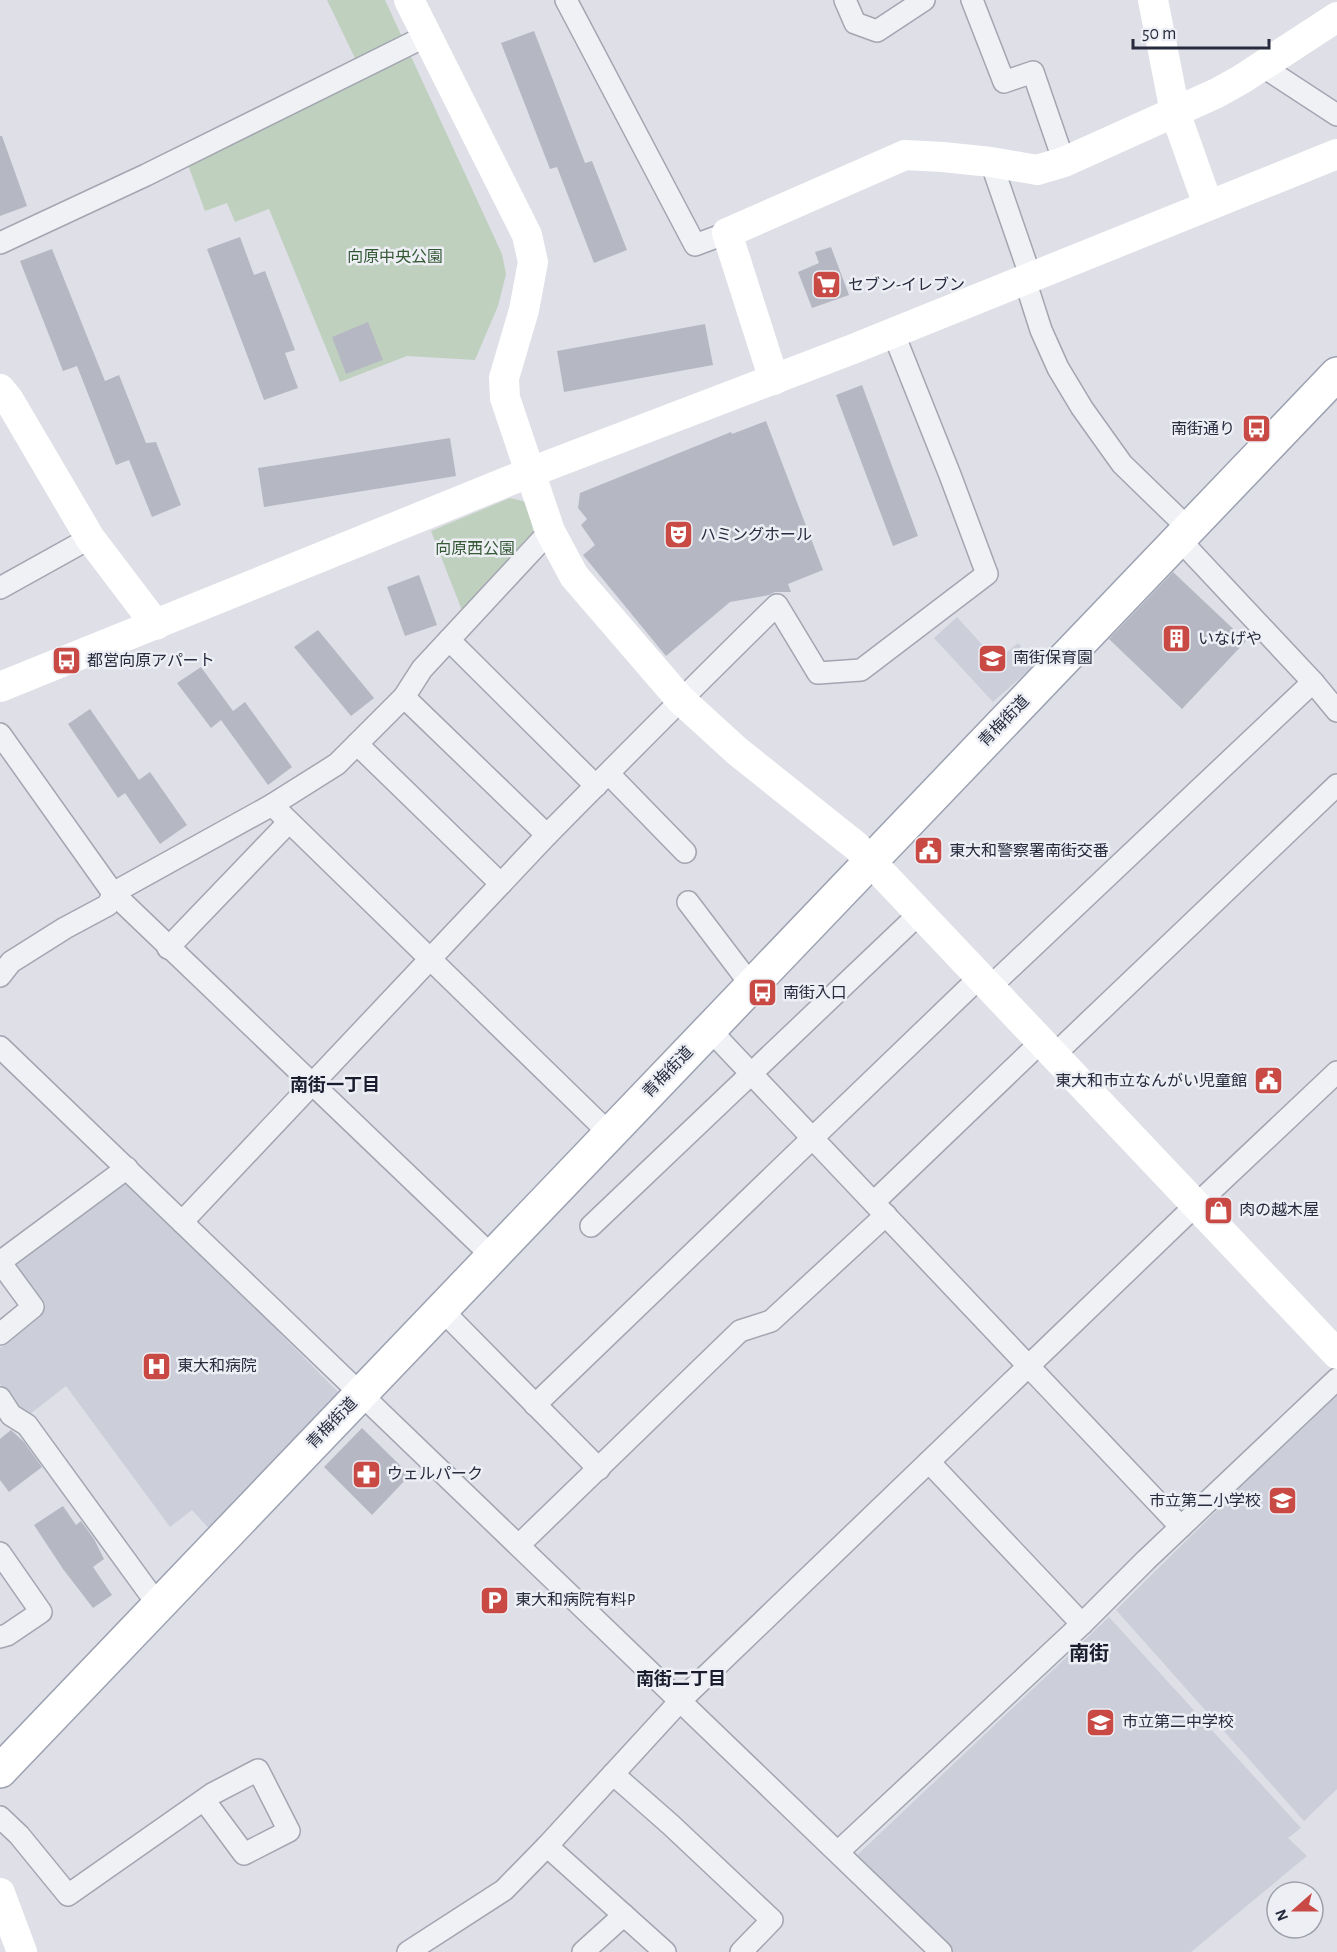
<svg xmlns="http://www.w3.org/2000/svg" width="1337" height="1952" viewBox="0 0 1337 1952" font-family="'Alegreya Sans','Noto Sans JP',sans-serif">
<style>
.built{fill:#ccced9}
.green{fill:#c0d0bf}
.building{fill:#b5b8c3}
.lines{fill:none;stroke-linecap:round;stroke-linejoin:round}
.street-casing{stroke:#a3a5b1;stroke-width:24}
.primary-casing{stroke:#9da2b2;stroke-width:36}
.street{stroke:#f0f1f5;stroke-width:21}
.secondary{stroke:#fff;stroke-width:30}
.primary{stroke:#fff;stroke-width:33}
.labels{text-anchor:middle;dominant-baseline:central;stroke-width:5;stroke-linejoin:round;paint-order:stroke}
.park-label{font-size:16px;fill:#355835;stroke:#edeff5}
.poi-label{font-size:16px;fill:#272b3d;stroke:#edeff5;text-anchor:start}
.street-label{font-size:16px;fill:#272b3d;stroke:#edeff5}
.neighbourhood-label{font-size:18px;font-weight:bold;fill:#1a1d2e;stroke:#edeff5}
.quarter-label{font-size:20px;font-weight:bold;fill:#1a1d2e;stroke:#edeff5}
</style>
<rect width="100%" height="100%" fill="#dedfe7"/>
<!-- built -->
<g class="built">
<polygon points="957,617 986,649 994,645 1007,652 1018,643 1037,663 993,702 934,638"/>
<polygon points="129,1181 345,1399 213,1533 192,1510 170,1527 66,1386 25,1418 0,1384 0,1348 44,1313 11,1268"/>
<polygon points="1337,1392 1337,1789 1304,1821 1116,1610"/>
<polygon points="1109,1617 1301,1828 1288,1838 1307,1856 1191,1952 952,1952 853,1859"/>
</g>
<!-- green -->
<g class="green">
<polygon points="327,0 385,0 502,254 506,274 498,306 475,360 407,356 340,382 269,209 235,222 227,203 205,211 188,165 365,79"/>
<polygon points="510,498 527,502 534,535 463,613 431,531"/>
</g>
<!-- building -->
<g class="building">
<polygon points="534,31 585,163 592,161 627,250 594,263 557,167 550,169 501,43"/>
<polygon points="0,136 2,136 27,206 0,216"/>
<polygon points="240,237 254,275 265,271 295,350 285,353 298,388 264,400 207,249"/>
<polygon points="831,247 849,295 812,308 798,272 819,263 815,252"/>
<polygon points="52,249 105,381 119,375 146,443 156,442 181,505 152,517 129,460 116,465 77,366 63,371 20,261"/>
<polygon points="368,322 383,360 346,374 332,337"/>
<polygon points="705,324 713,365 564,392 557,351"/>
<polygon points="862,385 918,536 893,546 836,395"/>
<polygon points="766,421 823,570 788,584 791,592 775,592 769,595 730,602 666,656 583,555 595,545 581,525 587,519 578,508 580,493 731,432 732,434"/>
<polygon points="450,438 456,476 264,507 258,468"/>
<polygon points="1173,572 1246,641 1182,709 1109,639"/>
<polygon points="419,575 437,625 405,636 387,587"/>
<polygon points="318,630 374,698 351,716 294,647"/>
<polygon points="201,667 233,711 245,702 292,767 268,785 221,720 211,728 177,683"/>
<polygon points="90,709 139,780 150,772 187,825 160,844 125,793 118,798 68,724"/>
<polygon points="362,1428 410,1475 372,1515 324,1467"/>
<polygon points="11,1430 24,1442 42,1467 9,1492 0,1480 0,1439"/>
<polygon points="63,1506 76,1525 81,1521 94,1539 104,1559 93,1567 112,1595 93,1608 63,1569 34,1525"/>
</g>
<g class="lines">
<defs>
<g id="street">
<polyline points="566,0 695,245 727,233"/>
<polyline points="845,0 855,23 877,31 924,0"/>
<polyline points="972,0 1004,82 1033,72 1064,162"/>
<polyline points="1262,66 1337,115"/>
<polyline points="991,162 1031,278"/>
<polyline points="0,243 146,175 426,36"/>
<polyline points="1025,280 1041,330 1058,368 1082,408 1122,464 1189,529"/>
<polyline points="1179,539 1313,682 1337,711"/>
<polyline points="0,588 90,538"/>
<polyline points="449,640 596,786"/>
<polyline points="404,697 547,835"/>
<polyline points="0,734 113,893 492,1256"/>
<polyline points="357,744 501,884"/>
<polyline points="609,774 685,852"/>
<polyline points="272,805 609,1133"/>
<polyline points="688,902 751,985"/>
<polyline points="168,948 289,822"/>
<polyline points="0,976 11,962 65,928 108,905 113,893 272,805 337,764 404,697 422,669 550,531"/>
<polyline points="990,987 1313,682"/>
<polyline points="709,1029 1181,1527"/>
<polyline points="0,1047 941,1952"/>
<polyline points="1054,1055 1337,785"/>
<polyline points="874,1202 1041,1042"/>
<path d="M 182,1222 L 547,835 C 623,758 699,681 777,605 L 818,673 L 861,670 L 987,574 L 950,475 L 893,332"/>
<polyline points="591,1226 920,913"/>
<polyline points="0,1262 127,1168"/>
<polyline points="0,1262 33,1307 0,1334"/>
<polyline points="441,1309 599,1469"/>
<polyline points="0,1398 11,1415 27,1425 158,1605"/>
<polyline points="535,1405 980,977"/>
<polyline points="929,1462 1082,1624"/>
<polyline points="519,1545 740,1331 771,1321 886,1215"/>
<polyline points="0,1553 41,1612 7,1635 0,1637"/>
<polyline points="613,1774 671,1825 772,1920 741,1952"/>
<polyline points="0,1817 19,1835 68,1895 212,1794 258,1770 289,1831 244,1854 204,1800"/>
<polyline points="547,1846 665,1952"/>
<polyline points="838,1852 1082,1624 1146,1560 1337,1379"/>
<polyline points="408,1952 504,1890 547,1846 681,1700 1196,1205 1337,1072"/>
<polyline points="583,1952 624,1915"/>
</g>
<polyline id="primary" points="0,1771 1337,374"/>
</defs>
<!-- street casing -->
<use href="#street" class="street-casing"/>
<!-- primary casing -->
<use href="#primary" class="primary-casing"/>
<!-- street -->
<use href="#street" class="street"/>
<!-- secondary -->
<g class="secondary">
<polyline points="409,0 527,235 533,262 524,310 504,378 505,398 550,531 574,576 680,699 737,751 856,846 1337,1354"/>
<polyline points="1153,0 1175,112 1208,205"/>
<polyline points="774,380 727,233 905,155 943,157 991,162 1037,170 1064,162 1217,93 1242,79 1337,17"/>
<polyline points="0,389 9,400 90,538 156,625"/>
<polyline points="0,687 531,472 853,349 1337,154"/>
<polyline points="0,1893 22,1952"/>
</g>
<!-- primary -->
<use href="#primary" class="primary"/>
</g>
<!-- icons -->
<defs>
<symbol id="supermarket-square" viewBox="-11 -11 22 22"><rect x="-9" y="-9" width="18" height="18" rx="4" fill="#c94a45" stroke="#edeff5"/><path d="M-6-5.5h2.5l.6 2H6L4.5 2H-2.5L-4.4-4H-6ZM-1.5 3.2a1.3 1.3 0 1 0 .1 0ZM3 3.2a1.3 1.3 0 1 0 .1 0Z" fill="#fff"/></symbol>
<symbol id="bus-square" viewBox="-11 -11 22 22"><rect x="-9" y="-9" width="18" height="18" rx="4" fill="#c94a45" stroke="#edeff5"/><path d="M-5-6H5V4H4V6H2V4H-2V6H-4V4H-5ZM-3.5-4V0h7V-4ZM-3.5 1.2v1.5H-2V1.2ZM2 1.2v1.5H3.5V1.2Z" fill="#fff"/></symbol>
<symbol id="theatre-square" viewBox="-11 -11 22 22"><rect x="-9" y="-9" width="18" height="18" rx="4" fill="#c94a45" stroke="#edeff5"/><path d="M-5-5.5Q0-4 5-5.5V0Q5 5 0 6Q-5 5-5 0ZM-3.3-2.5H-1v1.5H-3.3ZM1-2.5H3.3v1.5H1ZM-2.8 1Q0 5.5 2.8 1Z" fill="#fff"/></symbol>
<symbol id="building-square" viewBox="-11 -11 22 22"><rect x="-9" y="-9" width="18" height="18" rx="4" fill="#c94a45" stroke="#edeff5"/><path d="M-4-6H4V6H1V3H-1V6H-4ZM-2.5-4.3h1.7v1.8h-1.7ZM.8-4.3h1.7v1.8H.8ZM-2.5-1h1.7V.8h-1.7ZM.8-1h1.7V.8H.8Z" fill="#fff"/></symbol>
<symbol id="school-square" viewBox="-11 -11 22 22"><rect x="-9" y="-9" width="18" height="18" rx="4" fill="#c94a45" stroke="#edeff5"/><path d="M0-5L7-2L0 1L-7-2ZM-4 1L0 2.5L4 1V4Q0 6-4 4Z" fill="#fff"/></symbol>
<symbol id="civic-square" viewBox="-11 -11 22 22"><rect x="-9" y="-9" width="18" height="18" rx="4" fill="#c94a45" stroke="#edeff5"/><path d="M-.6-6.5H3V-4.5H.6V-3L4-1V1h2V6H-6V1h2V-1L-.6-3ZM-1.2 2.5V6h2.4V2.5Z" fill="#fff"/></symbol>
<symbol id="shop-square" viewBox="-11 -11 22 22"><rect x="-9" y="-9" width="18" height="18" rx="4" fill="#c94a45" stroke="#edeff5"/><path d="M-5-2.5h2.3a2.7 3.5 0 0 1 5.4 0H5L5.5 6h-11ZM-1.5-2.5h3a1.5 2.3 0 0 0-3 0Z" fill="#fff"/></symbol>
<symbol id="hospital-square" viewBox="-11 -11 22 22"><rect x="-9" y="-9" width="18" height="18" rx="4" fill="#c94a45" stroke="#edeff5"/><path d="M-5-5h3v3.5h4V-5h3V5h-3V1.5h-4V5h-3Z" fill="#fff"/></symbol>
<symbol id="pharmacy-square" viewBox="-11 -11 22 22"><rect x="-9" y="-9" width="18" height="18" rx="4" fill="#c94a45" stroke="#edeff5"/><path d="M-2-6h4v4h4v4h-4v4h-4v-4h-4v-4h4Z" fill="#fff"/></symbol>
<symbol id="parking-square" viewBox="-11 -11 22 22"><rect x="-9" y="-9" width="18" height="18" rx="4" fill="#c94a45" stroke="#edeff5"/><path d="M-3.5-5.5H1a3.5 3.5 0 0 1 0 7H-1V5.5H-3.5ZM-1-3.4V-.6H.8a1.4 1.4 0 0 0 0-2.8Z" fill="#fff"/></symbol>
</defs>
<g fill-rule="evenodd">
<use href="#supermarket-square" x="810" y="268" width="33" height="33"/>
<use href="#bus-square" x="1240" y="412" width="33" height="33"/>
<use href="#theatre-square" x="662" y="518" width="33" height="33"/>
<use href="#building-square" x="1160" y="622" width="33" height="33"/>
<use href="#school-square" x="976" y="642" width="33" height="33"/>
<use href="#bus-square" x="50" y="644" width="33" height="33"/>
<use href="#civic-square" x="912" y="834" width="33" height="33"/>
<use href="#bus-square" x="746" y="976" width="33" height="33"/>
<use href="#civic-square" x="1252" y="1064" width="33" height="33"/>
<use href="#shop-square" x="1202" y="1194" width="33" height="33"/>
<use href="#hospital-square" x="140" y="1350" width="33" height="33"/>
<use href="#pharmacy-square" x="350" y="1458" width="33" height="33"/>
<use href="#school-square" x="1266" y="1484" width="33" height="33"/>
<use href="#parking-square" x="478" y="1584" width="33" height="33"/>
<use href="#school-square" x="1084" y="1706" width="33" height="33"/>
</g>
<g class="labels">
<!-- park labels -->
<g class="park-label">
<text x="395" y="257">向原中央公園</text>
<text x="475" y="549">向原西公園</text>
</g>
<!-- poi labels -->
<g class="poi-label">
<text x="848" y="285">セブン-イレブン</text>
<text x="1235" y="429" text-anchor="end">南街通り</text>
<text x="700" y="535">ハミングホール</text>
<text x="1198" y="639">いなげや</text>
<text x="1013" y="658">南街保育園</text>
<text x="87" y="661">都営向原アパート</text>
<text x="949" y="851">東大和警察署南街交番</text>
<text x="783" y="993">南街入口</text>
<text x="1247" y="1081" text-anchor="end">東大和市立なんがい児童館</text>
<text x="1239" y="1210">肉の越木屋</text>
<text x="177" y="1366">東大和病院</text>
<text x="387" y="1474">ウェルパーク</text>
<text x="1261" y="1501" text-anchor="end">市立第二小学校</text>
<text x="515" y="1600">東大和病院有料P</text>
<text x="1122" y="1722">市立第二中学校</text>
</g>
<!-- street labels -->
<g class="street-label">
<text transform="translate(1004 721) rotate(-46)">青梅街道</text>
<text transform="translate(668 1072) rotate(-46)">青梅街道</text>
<text transform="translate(332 1423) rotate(-46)">青梅街道</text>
</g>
<!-- neighbourhood labels -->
<g class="neighbourhood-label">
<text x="335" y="1086">南街一丁目</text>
<text x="681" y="1680">南街二丁目</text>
</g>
<!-- quarter labels -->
<g class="quarter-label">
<text x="1089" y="1654">南街</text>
</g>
</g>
<!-- north arrow -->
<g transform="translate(1295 1910) rotate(249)"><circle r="28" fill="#edeff5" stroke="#9ea1ab" stroke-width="1.5"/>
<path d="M0-4.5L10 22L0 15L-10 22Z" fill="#c94a45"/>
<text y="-9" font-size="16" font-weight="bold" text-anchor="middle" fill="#272b3d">N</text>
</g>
<!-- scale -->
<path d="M1133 39v9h136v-9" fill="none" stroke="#272b3d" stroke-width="3"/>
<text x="1142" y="39" font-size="18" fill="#272b3d" stroke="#edeff5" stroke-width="4.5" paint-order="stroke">50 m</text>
</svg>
